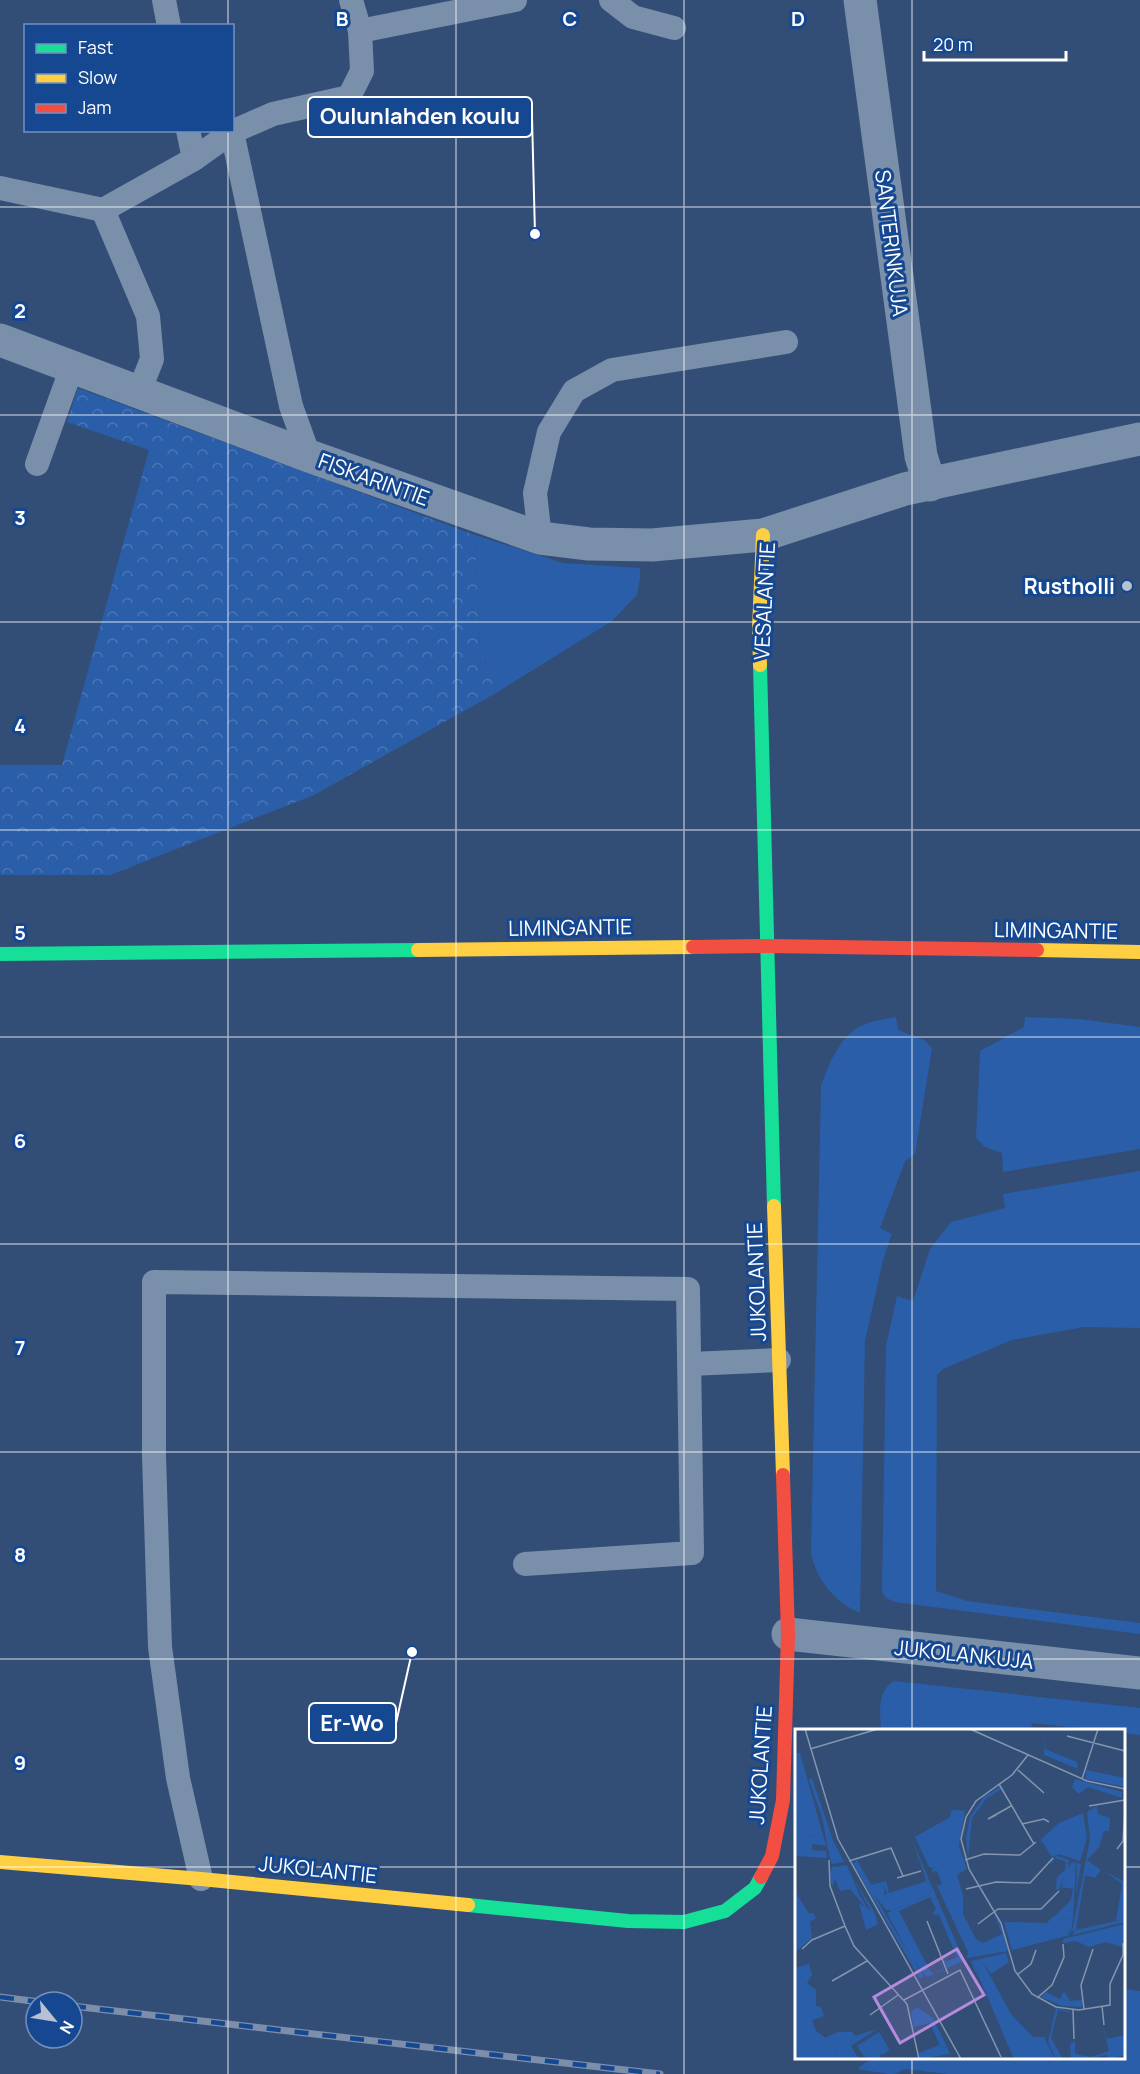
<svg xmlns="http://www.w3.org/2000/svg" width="1140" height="2074" viewBox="0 0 1140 2074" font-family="Manrope,sans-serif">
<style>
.grass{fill:#2a5ea9}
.forest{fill:url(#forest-crowns)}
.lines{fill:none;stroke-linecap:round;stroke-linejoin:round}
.lane{stroke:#7a8fa9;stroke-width:24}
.street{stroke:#7a8fa9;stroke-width:33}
.fast{stroke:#16e098;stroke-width:14}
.slow{stroke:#ffcf43;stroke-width:14}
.jam{stroke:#f24e42;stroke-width:14}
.rail-casing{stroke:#7c8ea9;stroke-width:7}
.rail{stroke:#164892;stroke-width:4.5;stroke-dasharray:14;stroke-linecap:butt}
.grid{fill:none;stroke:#fff;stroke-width:1.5;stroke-opacity:0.55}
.poi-dot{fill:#b7c1cf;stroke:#164892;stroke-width:2}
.labels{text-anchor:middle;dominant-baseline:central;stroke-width:6;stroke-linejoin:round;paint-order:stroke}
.street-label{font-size:21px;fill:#fff;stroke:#164892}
.poi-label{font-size:21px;font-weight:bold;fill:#fff;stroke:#164892;text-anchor:end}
.inset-road{fill:none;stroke:#8495ad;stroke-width:1.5}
.view{fill:#b68bdc;fill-opacity:0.15;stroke:#b68bdc;stroke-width:3}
.inset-edge{fill:none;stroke:#fff;stroke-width:3}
.grid-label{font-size:20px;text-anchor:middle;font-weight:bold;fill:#fff;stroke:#164892;stroke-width:6;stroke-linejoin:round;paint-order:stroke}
.leader{fill:none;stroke:#fff;stroke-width:2}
.callout-dot{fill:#fff;stroke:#164892;stroke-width:2}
.callout{fill:#164892;stroke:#fff;stroke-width:2}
.callout-label{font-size:22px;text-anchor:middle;font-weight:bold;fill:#fff}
</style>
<defs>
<pattern id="forest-crowns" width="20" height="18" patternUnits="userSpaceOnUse" patternTransform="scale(1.5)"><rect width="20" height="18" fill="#2a5ea9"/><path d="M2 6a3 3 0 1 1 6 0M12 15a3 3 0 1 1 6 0" fill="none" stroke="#4a76b6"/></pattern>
</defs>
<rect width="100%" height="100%" fill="#324e76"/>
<!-- grass -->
<g class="grass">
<polygon points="475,535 563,563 640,568 640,579 637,595 612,621 496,693 480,647"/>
<path d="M 896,1017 L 898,1030 L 924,1040 L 932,1048 L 915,1154 L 905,1161 L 880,1228 L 892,1234 L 883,1260 L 865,1341 L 860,1613 C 835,1602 817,1581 811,1553 L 821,1086 C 830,1061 841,1032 868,1023 C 877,1020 887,1019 896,1017 Z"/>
<polygon points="1025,1017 1080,1019 1140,1027 1140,1149 1003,1172 1002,1153 985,1147 976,1138 980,1051 1024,1027"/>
<polygon points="1140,1171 1140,1328 1084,1327 1012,1340 943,1369 937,1375 936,1591 967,1601 1140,1623 1140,1634 895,1602 886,1598 882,1592 886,1346 897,1296 913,1301 930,1249 951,1222 1005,1208 1003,1194"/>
<path d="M 894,1681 L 1140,1708 L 1140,1735 L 1124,1733 L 1124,1730 L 1097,1730 L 1032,1723 L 1031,1730 L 881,1730 C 880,1713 877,1690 894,1681 Z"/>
<polygon points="1124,1989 1140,1991 1140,2074 948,2074 905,2069 895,2074 889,2074 857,2069 872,2058 1124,2058"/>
</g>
<!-- forest -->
<polygon class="forest" points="78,388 475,535 480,647 496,693 314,795 110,875 0,875 0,765 62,765 149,450 67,422"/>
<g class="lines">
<!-- lane -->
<g class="lane">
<polyline points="164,0 169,26"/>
<polyline points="611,0 633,17 674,28"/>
<polyline points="360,31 515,0"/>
<polyline points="188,130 194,159"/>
<polyline points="232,132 291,406 309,456"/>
<polyline points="0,188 103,210 194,159 232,132 273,114 349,97 362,71 360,31 351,0"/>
<polyline points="103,210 148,316 152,359 139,392"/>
<polyline points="37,464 72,367"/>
<polyline points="540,538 535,493 549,432 574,391 612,370 786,342"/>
<polyline points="690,1364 779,1360"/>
<polyline points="201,1879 178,1778 160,1647 154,1456 154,1282 688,1289 692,1553 525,1564"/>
</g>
<!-- street -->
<g class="street">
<polyline points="860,0 921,456 930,485"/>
<polyline points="0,340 309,456 540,538 589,544 652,545 763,535 905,489 1140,439"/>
<polyline points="788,1634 1140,1673"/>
</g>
<!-- fast -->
<g class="fast">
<polyline points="760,665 774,1206"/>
<polyline points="0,954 418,950"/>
<polyline points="468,1905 628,1921 684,1922 725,1911 755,1888 761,1877"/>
</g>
<!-- slow -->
<g class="slow">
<polyline points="760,665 759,628 763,535"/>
<polyline points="418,950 693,947"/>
<polyline points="1037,950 1140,952"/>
<polyline points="774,1206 783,1475"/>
<polyline points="0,1862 201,1879 468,1905"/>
</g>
<!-- jam -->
<g class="jam">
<polyline points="693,947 766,946 1037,950"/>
<polyline points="761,1877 772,1856 783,1800 788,1634 783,1475"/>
</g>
<defs>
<g id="rail">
<polyline points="0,1997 40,2002"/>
<polyline points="72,2006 660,2074"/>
</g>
</defs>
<!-- rail casing -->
<use href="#rail" class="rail-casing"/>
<!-- rail -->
<use href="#rail" class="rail"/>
</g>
<!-- grid -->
<path class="grid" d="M 228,0 L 228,26M 456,0 L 456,2074M 684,0 L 684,2074M 912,0 L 912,1730M 228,130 L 228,2074M 0,207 L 1140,207M 0,415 L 1140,415M 0,622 L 1140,622M 0,830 L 1140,830M 0,1037 L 1140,1037M 0,1244 L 1140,1244M 0,1452 L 1140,1452M 0,1659 L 1140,1659M 0,1867 L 796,1867M 1124,1867 L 1140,1867M 912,2058 L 912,2074"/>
<!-- markers -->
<circle class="poi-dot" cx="1127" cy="586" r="6"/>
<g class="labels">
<!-- street labels -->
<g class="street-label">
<text transform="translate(892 243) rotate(83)">SANTERINKUJA</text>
<text transform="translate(374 479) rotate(20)">FISKARINTIE</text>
<text transform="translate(764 601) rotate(-87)">VESALANTIE</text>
<text transform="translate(570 927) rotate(-1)">LIMINGANTIE</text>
<text transform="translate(1056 930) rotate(1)">LIMINGANTIE</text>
<text transform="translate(756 1282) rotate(-92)">JUKOLANTIE</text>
<text transform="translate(964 1654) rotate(6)">JUKOLANKUJA</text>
<text transform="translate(760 1765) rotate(-86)">JUKOLANTIE</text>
<text transform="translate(318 1869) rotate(6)">JUKOLANTIE</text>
</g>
<!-- poi labels -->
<g class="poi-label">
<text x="1115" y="586">Rustholli</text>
</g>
</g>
<!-- overview -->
<g transform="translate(795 1729)">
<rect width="330" height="330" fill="#324e76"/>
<path d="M 117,111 L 169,232 L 152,239 L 147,227 L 151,233 L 162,228 L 144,186 L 137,185 L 141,180 L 135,168 L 104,182 L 134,240 L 139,245 L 148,240 L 144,228 L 149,241 L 132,248 L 119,233 L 129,247 L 125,250 L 58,135 L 62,131 L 80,163 L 89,156 L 91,181 L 78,164 L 116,229 L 92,184 L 136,164 ZM 262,127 L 274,131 L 273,140 L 277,133 L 286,135 L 281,165 L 282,140 L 281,134 L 267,158 L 278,160 L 267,158 L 264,164 L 269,148 L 263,161 L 261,161 L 262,148 L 270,141 L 271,133 L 260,129 L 257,135 L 256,132 L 259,129 ZM 54,141 L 64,165 L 75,184 L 55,160 L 50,161 L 45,148 ZM 264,183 L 271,191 L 278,189 L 276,204 L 251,194 ZM 330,190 L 330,193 L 277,206 L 281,201 ZM 188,234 L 216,285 L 238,308 L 249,308 L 260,330 L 219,330 L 180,239 ZM 84,303 L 95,321 L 87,326 L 83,322 L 86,327 L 82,330 L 71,330 L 62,317 ZM 147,315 L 146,319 L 152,318 L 155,325 L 125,330 L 124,324 Z" fill="#2a5ea9"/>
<path d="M 250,3 L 250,20 L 282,33 L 283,40 L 249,26 ZM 291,41 L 330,49 L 330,58 L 291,50 ZM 17,49 L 38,111 L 49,133 L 37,135 L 35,130 L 27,88 L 14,51 ZM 280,50 L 327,63 L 327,69 L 293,58 L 284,65 L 277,58 ZM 205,58 L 207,64 L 205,61 L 191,70 L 177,89 L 173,129 L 171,109 L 175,88 L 189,68 ZM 302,77 L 303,85 L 315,89 L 314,102 L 309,102 L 304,118 L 292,131 L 306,141 L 300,149 L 290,146 L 281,201 L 277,203 L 295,110 L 292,83 ZM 157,81 L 170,82 L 164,117 L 172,140 L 162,146 L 168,166 L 168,185 L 181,210 L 188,214 L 207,205 L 199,184 L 193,186 L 200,183 L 209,205 L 213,222 L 172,229 L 173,223 L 142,157 L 147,155 L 142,142 L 136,143 L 138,139 L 134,138 L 120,108 L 155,88 ZM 288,84 L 292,109 L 285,132 L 264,125 L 257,128 L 246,111 L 241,115 L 264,94 ZM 0,89 L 15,91 L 11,106 L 29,110 L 32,117 L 17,115 L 17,121 L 31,122 L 32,129 L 0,127 ZM 281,134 L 278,189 L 271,191 L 264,183 L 276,171 L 278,160 L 267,158 ZM 52,136 L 54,141 L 45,148 L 50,161 L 45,162 L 40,150 L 37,158 L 35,144 L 37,138 ZM 311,143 L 330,153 L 330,190 L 321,192 L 327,155 ZM 57,148 L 79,182 L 83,195 L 71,201 L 64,174 L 76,182 ZM 91,152 L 94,164 L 132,152 L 136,164 L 92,184 L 97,181 L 91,181 L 89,177 L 87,167 L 92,165 L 89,156 L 80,163 L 76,156 ZM 209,193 L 251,194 L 270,200 L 275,206 L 217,221 ZM 330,195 L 330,219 L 311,213 L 294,218 L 281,212 L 268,214 L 268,210 ZM 211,224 L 214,233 L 196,245 L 188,234 L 180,239 L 184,251 L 176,232 ZM 269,262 L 275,272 L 287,271 L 287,278 L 268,277 L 246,268 L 251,263 L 265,270 ZM 122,278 L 138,289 L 152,318 L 146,319 L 135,294 L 120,298 L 119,302 L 116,283 ZM 261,279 L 274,282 L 276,284 L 263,281 L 256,309 L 268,330 L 261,330 L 253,313 ZM 308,297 L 312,310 L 330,306 L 330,326 L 314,330 L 312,326 L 291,330 L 276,330 L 275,315 L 280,312 L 280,324 L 285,326 L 296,328 L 314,322 ZM 82,300 L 56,317 L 64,330 L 42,330 L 41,321 L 41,330 L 0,330 L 0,322 L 43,303 L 57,303 L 60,307 Z" fill="#2a5ea9"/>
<path d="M 0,24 L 5,24 L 29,110 L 11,106 L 15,91 L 0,89 ZM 0,162 L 14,185 L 18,184 L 21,189 L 15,193 L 17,209 L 0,223 ZM 14,235 L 17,246 L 12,254 L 21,261 L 21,277 L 26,278 L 29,287 L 17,291 L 21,302 L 31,309 L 0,322 L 0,239 ZM 29,316 L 41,320 L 42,330 L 9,330 Z" fill="#2a5ea9"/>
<path class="inset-road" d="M 10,0 L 43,110 L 166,330M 175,0 L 292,52 L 330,60M 272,7 L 330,22M 15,20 L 83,0M 233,26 L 217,46 L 181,72 L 171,88 L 166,110 L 174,140 L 206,194 L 220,242 L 237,265 L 261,278 L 284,281 L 315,276 L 315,255 L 328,226 L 328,214M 223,41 L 249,64M 287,50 L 303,0M 204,55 L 239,115M 294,77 L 330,71M 201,86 L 193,90 L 216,77M 227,95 L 249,90 L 254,93M 322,120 L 328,112 L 330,84M 34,131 L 35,157 L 50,197 L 59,217 L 112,275 L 124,330M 170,131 L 189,125 L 225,126 L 241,113M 54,132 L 96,119 L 108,147M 102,149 L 126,142M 171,160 L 201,153 L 235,154 L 258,129M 132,192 L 153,245M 183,195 L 203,180 L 246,180 L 264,162M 7,220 L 17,211 L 50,197M 222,246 L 236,235 L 241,221M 37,252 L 72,232M 242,269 L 257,256 L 269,228 L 268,215M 109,271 L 165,241 L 206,328M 307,277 L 309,296M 289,280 L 286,256 L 298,220M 278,281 L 279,310M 75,286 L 103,266"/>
<path class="view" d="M 162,220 L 189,266 L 105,314 L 79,268 Z"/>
<rect width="330" height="330" class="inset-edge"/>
</g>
<g class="grid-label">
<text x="342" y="26">B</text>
<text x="570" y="26">C</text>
<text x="798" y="26">D</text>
<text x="20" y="318">2</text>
<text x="20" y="525">3</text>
<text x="20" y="733">4</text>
<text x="20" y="940">5</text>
<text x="20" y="1148">6</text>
<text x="20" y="1355">7</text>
<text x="20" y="1562">8</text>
<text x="20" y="1770">9</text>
</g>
<!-- callouts -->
<path class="leader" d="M535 234L532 117M412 1652L396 1723"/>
<g class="callout-dot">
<circle cx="535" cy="234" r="6"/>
<circle cx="412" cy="1652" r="6"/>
</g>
<g class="callout">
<rect x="308" y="97" width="224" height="40" rx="6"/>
<rect x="309" y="1703" width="87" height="40" rx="6"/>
</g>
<g class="callout-label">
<text x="420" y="124">Oulunlahden koulu</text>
<text x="352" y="1731">Er-Wo</text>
</g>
<!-- legend -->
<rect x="24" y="24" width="210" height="108" fill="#164892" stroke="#7391be" stroke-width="1.5"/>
<rect x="36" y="44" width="30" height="9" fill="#16e098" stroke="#7391be" stroke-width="1.5"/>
<text x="78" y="54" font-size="18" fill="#ffffff">Fast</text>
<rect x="36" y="74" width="30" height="9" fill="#ffcf43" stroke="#7391be" stroke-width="1.5"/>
<text x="78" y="84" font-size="18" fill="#ffffff">Slow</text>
<rect x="36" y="104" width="30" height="9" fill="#f24e42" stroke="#7391be" stroke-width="1.5"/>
<text x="78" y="114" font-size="18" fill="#ffffff">Jam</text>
<!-- north arrow -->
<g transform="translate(54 2020) rotate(120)"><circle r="28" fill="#164892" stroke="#7391be" stroke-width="1.5"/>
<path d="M0-4.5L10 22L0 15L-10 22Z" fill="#b7c1cf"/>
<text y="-9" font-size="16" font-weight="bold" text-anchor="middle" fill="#ffffff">N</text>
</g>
<!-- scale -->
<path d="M924 51v9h142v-9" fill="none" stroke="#ffffff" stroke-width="3"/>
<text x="933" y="51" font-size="18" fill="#ffffff" stroke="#164892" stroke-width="4.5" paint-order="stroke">20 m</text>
</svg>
